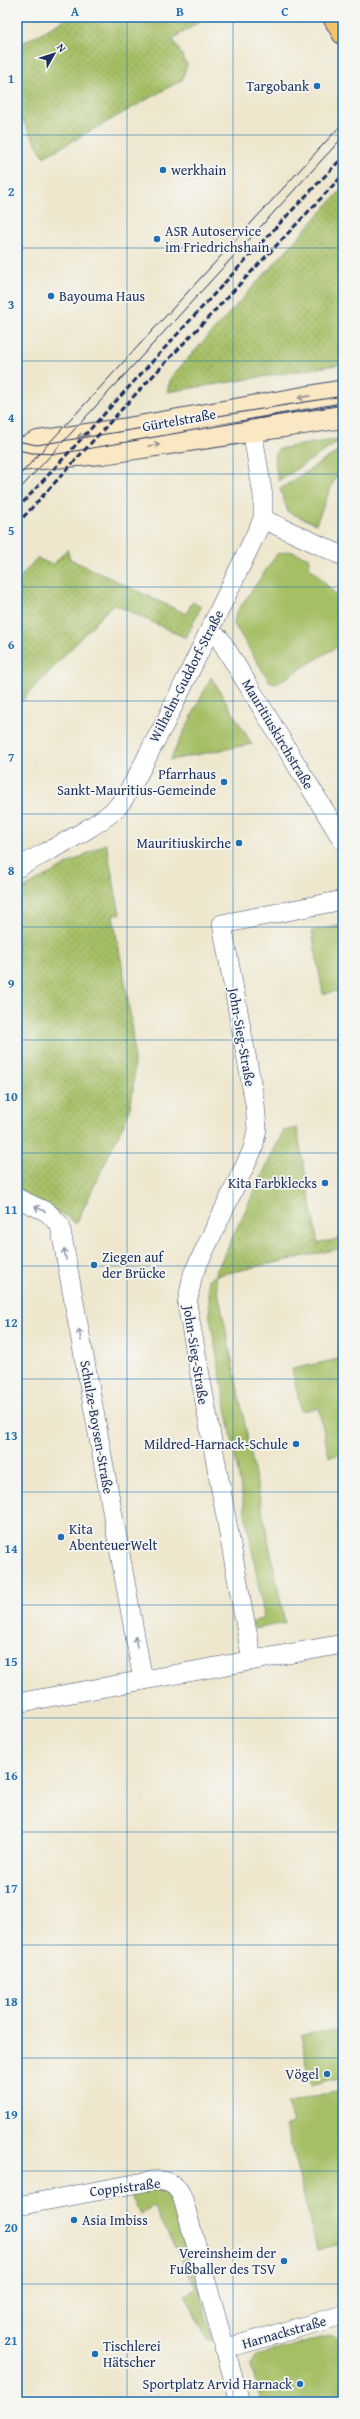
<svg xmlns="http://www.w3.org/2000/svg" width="360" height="2419" viewBox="0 0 360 2419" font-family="'Gentium Book Plus',serif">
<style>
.grass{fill:#a5bf65;stroke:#607762}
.park{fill:url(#park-dots);stroke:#607762}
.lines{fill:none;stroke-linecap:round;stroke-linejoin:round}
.street-casing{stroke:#3b4b6f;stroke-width:20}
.secondary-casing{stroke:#3b4b6f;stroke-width:24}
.primary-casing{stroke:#3b4b6f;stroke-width:24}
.street{stroke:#fff;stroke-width:19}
.secondary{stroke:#fae7c3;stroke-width:22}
.primary{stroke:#f3c26a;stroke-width:22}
.tram{stroke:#1b2f5e;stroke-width:1}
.rail{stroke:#1b2f5e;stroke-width:3;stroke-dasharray:6 3;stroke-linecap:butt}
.oneway{stroke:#8a8b90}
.oneway2{stroke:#8d97ae}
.grid{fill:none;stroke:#1f6fb2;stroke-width:1;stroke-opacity:0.55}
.poi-dot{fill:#1f6fb2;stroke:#f6f6f2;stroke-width:1.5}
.labels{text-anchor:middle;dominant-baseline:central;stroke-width:3.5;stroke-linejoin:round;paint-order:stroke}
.poi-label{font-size:14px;fill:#1b2f5e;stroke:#f6f6f2;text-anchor:end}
.street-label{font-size:14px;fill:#1b2f5e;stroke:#f6f6f2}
.neatline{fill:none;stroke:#1f6fb2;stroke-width:1.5}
.grid-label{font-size:13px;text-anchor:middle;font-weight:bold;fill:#1f6fb2}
</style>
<defs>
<pattern id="park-dots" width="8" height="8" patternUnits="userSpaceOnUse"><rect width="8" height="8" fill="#a5bf65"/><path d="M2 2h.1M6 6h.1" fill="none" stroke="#869c56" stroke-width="1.8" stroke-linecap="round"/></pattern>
</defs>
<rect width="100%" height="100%" fill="#f6f6f2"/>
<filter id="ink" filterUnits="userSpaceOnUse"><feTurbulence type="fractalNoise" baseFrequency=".025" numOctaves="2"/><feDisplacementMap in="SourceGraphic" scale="8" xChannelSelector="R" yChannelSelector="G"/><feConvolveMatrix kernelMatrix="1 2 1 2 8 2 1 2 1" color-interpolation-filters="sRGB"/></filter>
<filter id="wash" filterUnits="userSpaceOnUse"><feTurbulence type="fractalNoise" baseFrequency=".012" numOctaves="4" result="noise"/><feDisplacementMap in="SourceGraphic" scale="16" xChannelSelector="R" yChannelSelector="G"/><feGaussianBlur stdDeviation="0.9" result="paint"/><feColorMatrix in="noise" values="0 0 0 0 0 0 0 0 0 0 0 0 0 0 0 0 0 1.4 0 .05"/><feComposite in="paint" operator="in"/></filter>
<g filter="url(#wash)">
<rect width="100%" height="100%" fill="#eee7ce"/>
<!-- grass -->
<g class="grass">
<polygon points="343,438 343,439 278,481 274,456 278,449"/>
<polygon points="343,448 343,479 336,476 316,524 288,512 280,489"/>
<polygon points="290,551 309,558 309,566 343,602 343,643 276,684 269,681 234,624 236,613 277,554"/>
<polygon points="211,677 252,744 170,760"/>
<polygon points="343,925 343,990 323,994 312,931"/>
<polygon points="215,1276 285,1623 254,1629 252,1623 264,1616 210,1318 208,1279"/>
<polygon points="343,1358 343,1454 329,1457 319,1408 301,1411 292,1369"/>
<polygon points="343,2029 343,2077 311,2085 301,2035"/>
<polygon points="343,2089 343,2243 317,2250 286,2125 293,2123 287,2103"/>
<polygon points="158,2187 172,2195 213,2339 211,2341 208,2340 185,2295 196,2288 154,2207 140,2214 132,2198 133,2192"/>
<polygon points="332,2335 343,2343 343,2402 261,2402 251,2366 256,2356"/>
</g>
<!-- park -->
<g class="park">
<polygon points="70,17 207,17 173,39 187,65 182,80 44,157 17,111 17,46"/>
<polygon points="343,188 343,364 167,392 171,377"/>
<polygon points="67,549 70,559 186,614 192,602 201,607 186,638 113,604 17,706 17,581 37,558 53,565"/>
<path d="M 106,843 L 120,914 L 113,916 C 122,969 146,1067 127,1117 L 76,1224 L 68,1217 L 17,1192 L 17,892 Z"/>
<polygon points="297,1128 318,1243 343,1238 343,1248 214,1276 283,1131"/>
</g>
</g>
<g filter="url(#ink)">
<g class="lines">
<defs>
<g id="street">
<polyline points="263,519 343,556"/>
<polyline points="210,632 220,639 343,841"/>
<path d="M 17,868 C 43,853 101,826 119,805 C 138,781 148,751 164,725 L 263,519 L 263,496 L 252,429"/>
<polyline points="17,1198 47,1212 60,1225 143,1680"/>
<polyline points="252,1660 187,1304 193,1274 253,1149 257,1129 255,1104 222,924 343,900"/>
<polyline points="17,1703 343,1644"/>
<path d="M 17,2206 L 150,2181 C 166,2179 177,2183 183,2199 L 240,2402"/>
<polyline points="224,2349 343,2315"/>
</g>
<g id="secondary">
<polyline points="17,452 38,442 122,430 343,391"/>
<polyline points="17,460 102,453 343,417"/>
</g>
<polyline id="primary" points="334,17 343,33"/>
</defs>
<!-- street casing -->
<use href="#street" class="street-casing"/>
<!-- secondary casing -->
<use href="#secondary" class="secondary-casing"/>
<!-- primary casing -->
<use href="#primary" class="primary-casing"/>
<!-- street -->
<use href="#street" class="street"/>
<!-- secondary -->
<use href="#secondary" class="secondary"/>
<!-- primary -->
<use href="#primary" class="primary"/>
<!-- tram -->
<g class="tram">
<polyline points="17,441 37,445 343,396"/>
<polyline points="17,450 32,453 58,454 343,404"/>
<polyline points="17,478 343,123"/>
<polyline points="17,492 343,137"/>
</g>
<!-- rail -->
<g class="rail">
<polyline points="17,509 262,242 343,157"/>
<polyline points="17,524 133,397 343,175"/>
</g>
</g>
<!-- one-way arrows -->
<defs><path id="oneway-shaft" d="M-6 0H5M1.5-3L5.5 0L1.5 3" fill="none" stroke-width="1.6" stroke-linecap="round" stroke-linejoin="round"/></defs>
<g class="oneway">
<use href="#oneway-shaft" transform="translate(304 397) rotate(171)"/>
<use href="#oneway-shaft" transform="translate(83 436) rotate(172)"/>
<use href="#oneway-shaft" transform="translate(154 445) rotate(-9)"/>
</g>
<g class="oneway2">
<use href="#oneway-shaft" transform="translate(40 1209) rotate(-155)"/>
<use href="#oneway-shaft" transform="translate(65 1254) rotate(-100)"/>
<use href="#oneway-shaft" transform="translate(80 1335) rotate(-100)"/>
<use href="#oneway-shaft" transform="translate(136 1642) rotate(-100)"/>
</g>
</g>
<!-- grid -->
<path class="grid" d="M 127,17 L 127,2402M 233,17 L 233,2402M 17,135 L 343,135M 17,248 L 343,248M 17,361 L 343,361M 17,474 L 343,474M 17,587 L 343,587M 17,701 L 343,701M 17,814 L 343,814M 17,927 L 343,927M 17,1040 L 343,1040M 17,1153 L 343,1153M 17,1266 L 343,1266M 17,1379 L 343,1379M 17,1492 L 343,1492M 17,1605 L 343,1605M 17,1718 L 343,1718M 17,1832 L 343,1832M 17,1945 L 343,1945M 17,2058 L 343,2058M 17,2171 L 343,2171M 17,2284 L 343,2284"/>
<!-- markers -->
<g class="poi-dot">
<circle cx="317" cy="86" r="4"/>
<circle cx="163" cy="170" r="4"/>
<circle cx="157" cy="239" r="4"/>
<circle cx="51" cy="296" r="4"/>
<circle cx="224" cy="782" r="4"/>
<circle cx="239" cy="843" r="4"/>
<circle cx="325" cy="1183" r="4"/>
<circle cx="94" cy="1265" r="4"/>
<circle cx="296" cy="1444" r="4"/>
<circle cx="61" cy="1537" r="4"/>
<circle cx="327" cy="2074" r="4"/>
<circle cx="74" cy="2220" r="4"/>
<circle cx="284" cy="2261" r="4"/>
<circle cx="95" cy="2354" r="4"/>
<circle cx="300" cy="2384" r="4"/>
</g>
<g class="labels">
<!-- poi labels -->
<g class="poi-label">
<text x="309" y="86">Targobank</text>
<text x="171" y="170" text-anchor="start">werkhain</text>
<text x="165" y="231" text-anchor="start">ASR Autoservice<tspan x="165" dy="16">im Friedrichshain</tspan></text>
<text x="59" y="296" text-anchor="start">Bayouma Haus</text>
<text x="216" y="774">Pfarrhaus<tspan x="216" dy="16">Sankt-Mauritius-Gemeinde</tspan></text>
<text x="231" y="843">Mauritiuskirche</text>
<text x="317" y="1183">Kita Farbklecks</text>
<text x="102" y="1257" text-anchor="start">Ziegen auf<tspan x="102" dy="16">der Brücke</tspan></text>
<text x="288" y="1444">Mildred-Harnack-Schule</text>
<text x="69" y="1529" text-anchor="start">Kita<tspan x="69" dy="16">AbenteuerWelt</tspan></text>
<text x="319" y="2074">Vögel</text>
<text x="82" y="2220" text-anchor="start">Asia Imbiss</text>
<text x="276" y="2253">Vereinsheim der<tspan x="276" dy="16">Fußballer des TSV</tspan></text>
<text x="103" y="2346" text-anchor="start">Tischlerei<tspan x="103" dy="16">Hätscher</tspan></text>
<text x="292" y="2384">Sportplatz Arvid Harnack</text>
</g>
<!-- street labels -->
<g class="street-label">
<text transform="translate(179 420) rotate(-10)">Gürtelstraße</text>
<text transform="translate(186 676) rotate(-63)">Wilhelm-Guddorf-Straße</text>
<text transform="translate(278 734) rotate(59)">Mauritiuskirchstraße</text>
<text transform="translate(242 1037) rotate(80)">John-Sieg-Straße</text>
<text transform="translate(196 1355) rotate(81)">John-Sieg-Straße</text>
<text transform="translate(97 1427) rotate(80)">Schulze-Boysen-Straße</text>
<text transform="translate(125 2187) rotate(-7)">Coppistraße</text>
<text transform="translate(284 2332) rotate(-16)">Harnackstraße</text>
</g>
</g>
<!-- margin -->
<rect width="360" height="2419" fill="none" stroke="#f6f6f2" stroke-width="44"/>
<!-- north arrow -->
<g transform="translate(54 54) rotate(51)" stroke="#f6f6f2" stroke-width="3" paint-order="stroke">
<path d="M0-3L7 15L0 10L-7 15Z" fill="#1b2f5e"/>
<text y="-6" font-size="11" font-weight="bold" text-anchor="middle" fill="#1b2f5e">N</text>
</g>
<rect x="22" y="22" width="316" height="2375" class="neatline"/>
<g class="grid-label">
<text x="75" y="16">A</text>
<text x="180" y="16">B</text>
<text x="285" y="16">C</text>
<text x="11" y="83">1</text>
<text x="11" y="196">2</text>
<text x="11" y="309">3</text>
<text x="11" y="422">4</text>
<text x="11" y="535">5</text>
<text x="11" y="649">6</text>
<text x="11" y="762">7</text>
<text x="11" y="875">8</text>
<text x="11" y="988">9</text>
<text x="11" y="1101">10</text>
<text x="11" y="1214">11</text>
<text x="11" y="1327">12</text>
<text x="11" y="1440">13</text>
<text x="11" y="1553">14</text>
<text x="11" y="1666">15</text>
<text x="11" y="1780">16</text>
<text x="11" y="1893">17</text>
<text x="11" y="2006">18</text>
<text x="11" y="2119">19</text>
<text x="11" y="2232">20</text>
<text x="11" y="2345">21</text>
</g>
</svg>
